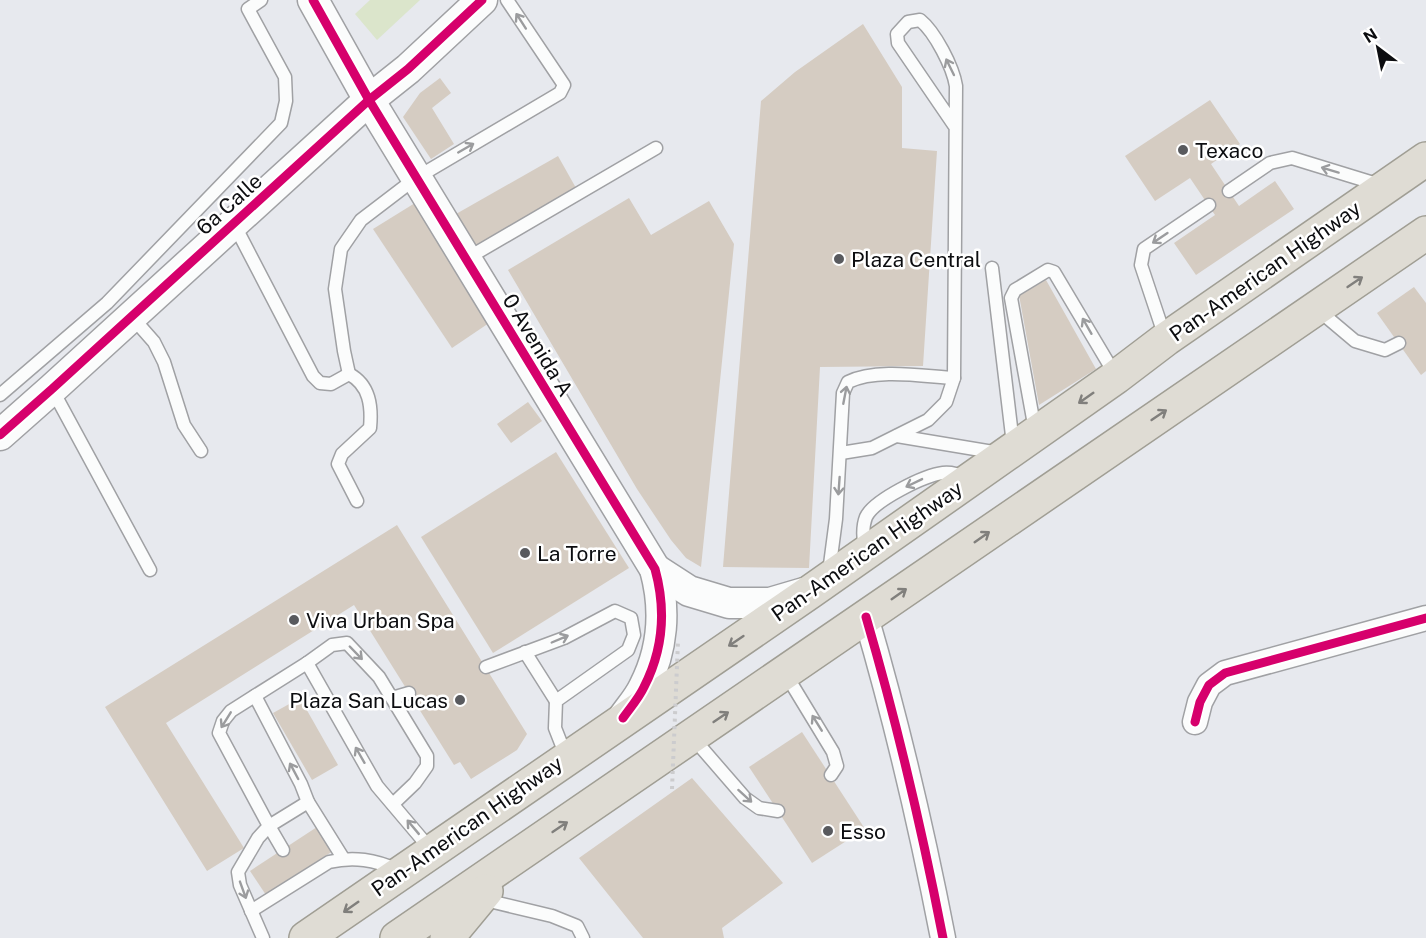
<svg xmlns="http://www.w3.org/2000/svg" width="1426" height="938" viewBox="0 0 1426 938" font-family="'Public Sans',sans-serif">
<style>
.green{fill:#dbe5cb}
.building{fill:#d5ccc2}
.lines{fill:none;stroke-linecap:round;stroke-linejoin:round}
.service-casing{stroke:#a0a1a4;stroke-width:15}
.minor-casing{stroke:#a0a1a4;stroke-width:27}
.tertiary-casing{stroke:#a0a1a4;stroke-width:33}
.trunk-casing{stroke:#a09e94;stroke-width:36}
.service{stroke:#fbfcfc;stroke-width:12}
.minor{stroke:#fbfcfc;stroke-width:24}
.tertiary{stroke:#fbfcfc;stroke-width:30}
.trunk{stroke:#dfdcd4;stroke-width:33}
.path-bridge{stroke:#ccccce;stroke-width:4;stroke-dasharray:3 4.5;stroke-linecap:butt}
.cycleway-casing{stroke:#fff;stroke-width:13}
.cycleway{stroke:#d6006c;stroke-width:9}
.oneway{stroke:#9b9c9e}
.oneway2{stroke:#807f7c}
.poi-dot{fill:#595a5e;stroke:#fff;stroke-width:2}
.labels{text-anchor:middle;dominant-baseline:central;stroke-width:5;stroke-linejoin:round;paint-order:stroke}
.poi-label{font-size:21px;fill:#0c0d10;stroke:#fff;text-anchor:start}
.street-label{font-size:21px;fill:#0c0d10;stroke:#fff}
</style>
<rect width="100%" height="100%" fill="#e7e9ee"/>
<!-- green -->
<polygon class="green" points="370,0 420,0 377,40 355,14"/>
<!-- building -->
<g class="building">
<polygon points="863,24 902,87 902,148 937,151 923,366 820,367 809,568 723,567 761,101 795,72"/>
<polygon points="440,78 451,93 432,108 454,144 431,159 403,117 420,93"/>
<polygon points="1210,100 1240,144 1211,164 1239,206 1275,181 1294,209 1196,275 1174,243 1215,215 1190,178 1155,201 1125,156"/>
<polygon points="558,156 576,188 474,247 456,214"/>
<polygon points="629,198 651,235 709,201 734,244 701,567 686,558 671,540 637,489 508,270"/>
<polygon points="415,203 492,321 452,348 373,229"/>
<polygon points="1046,280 1096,369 1039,405 1019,295"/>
<polygon points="1414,287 1426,303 1426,371 1421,375 1377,313"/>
<polygon points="528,402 542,421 511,443 497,424"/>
<polygon points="556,452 629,568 493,653 421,537"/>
<polygon points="397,525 527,734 517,750 471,779 460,762 454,765 354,605 166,723 244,848 207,871 105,707"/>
<polygon points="300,698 338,765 312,780 273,713"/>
<polygon points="802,732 865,829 812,863 749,767"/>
<polygon points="692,778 783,883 722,928 724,938 643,938 579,858"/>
<polygon points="317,827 333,851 266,895 250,871"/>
</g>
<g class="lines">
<defs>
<g id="service">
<polyline points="1229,191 1270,163 1292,158 1380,185"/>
<path d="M 234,224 L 313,376 L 320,383 L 331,384 L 349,374 C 370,385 372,407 370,428 L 342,454 L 338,464 L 357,501"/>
<polyline points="466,259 656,148"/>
<polyline points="992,268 1013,444"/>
<polyline points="1317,309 1355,341 1385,350 1399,343"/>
<polyline points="132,317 154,342 164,362 184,425 201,451"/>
<polyline points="1165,337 1141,265 1144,249 1209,205"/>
<polyline points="349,374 344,351 335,289 341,249 361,220 416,178 560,93 564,85 507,0"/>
<polyline points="52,389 150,570"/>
<polyline points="0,395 107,303 281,123 286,101 285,77 248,9 261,0"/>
<polyline points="1035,430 1011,298 1015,290 1048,270 1054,272 1116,376"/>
<polyline points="897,436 999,453"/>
<path d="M 841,453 L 872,448 L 928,420 L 946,402 L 954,378 L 956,86 C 953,67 935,32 920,20 L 908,22 L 897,34 L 898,43 L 954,125"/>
<path d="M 865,550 C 863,539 862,527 866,517 C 874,500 925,475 943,473 C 952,472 958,474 966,478"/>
<path d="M 829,572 L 836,519 L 843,393 L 848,382 C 876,368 922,376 954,378"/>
<polyline points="525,652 556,701"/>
<polyline points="307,663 377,786 432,851"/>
<polyline points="486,667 564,638 615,611 631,618 634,635 628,650 556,701 555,728 566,756"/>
<polyline points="785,673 833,752 837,766 831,775"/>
<polyline points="255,696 301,784 308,802 343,858"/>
<polyline points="392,698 409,693"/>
<polyline points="693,738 745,798 759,808 778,811"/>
<polyline points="283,850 269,826 308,802"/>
<polyline points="481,899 552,916 577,926 583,938"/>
<path d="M 251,911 L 329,862 C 354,856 375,860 398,870"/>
<polyline points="263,938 240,885 238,872 258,838 269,826 219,733 223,721 231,711 307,663 332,645 347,643 379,677 427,756 427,766 415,783 393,804"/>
</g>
<g id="minor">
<path d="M 866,617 C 897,723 922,830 943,938"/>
<polyline points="1195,722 1200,702 1209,685 1225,673 1426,618"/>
</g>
<g id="tertiary">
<path d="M 313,0 L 369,100 L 655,569 C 666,609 663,650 644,687 C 639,698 630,708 623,718"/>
<polyline points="0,435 52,389 369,100 408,69 482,0"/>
<polyline points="655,569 689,591 729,603 770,603 804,593"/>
</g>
<g id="trunk">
<polyline points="306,938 810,592 1116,377 1166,339 1426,159"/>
<polyline points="397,938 1426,233"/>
<polyline points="447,938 486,891"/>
</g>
</defs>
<!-- service casing -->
<use href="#service" class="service-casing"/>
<!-- minor casing -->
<use href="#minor" class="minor-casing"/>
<!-- tertiary casing -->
<use href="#tertiary" class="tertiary-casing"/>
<!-- trunk casing -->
<use href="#trunk" class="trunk-casing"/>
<!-- service -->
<use href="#service" class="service"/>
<!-- minor -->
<use href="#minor" class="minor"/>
<!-- tertiary -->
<use href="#tertiary" class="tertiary"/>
<!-- trunk -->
<use href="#trunk" class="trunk"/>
<!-- path-bridge -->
<polyline class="path-bridge" points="672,789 678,641"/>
<defs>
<g id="cycleway">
<path d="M 313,0 L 369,100 L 655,569 C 666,609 663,650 644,687 C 639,698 630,708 623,718"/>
<polyline points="0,435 52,389 369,100 408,69 482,0"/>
<path d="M 866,617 C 897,723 922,830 943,938"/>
<polyline points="1195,722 1200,702 1209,685 1225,673 1426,618"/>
</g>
</defs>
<!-- cycleway casing -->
<use href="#cycleway" class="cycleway-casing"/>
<!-- cycleway -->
<use href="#cycleway" class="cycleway"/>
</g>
<!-- one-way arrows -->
<defs><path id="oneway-shaft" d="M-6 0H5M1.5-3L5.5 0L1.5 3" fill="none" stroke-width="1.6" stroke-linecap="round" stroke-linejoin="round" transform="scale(1.5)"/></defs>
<g class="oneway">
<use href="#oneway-shaft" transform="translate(521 21) rotate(-123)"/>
<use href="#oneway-shaft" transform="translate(950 67) rotate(-116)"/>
<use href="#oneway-shaft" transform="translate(466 148) rotate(-30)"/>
<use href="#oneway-shaft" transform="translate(1330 170) rotate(-163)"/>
<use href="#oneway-shaft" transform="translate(1160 238) rotate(146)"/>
<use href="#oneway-shaft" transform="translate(1087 326) rotate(-120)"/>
<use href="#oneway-shaft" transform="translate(845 395) rotate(-79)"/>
<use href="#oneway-shaft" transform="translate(914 483) rotate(154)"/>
<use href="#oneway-shaft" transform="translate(839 486) rotate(94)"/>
<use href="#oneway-shaft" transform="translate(560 639) rotate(-23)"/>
<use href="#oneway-shaft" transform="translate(356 653) rotate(46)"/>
<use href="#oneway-shaft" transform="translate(226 720) rotate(122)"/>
<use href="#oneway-shaft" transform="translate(817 723) rotate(-122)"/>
<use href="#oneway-shaft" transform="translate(360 755) rotate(-120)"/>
<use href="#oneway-shaft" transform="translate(294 771) rotate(-118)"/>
<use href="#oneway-shaft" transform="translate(745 796) rotate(42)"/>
<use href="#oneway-shaft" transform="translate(413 827) rotate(-130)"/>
<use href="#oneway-shaft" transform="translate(243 890) rotate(70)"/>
</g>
<g class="oneway2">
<use href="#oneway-shaft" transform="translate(1355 282) rotate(-34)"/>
<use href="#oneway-shaft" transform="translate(1086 398) rotate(145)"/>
<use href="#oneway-shaft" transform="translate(1159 415) rotate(-34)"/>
<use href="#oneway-shaft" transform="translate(982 537) rotate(-35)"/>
<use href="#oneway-shaft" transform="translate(899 594) rotate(-35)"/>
<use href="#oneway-shaft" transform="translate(736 641) rotate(146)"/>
<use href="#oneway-shaft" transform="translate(721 717) rotate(-34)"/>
<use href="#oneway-shaft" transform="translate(560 827) rotate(-34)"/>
<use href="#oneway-shaft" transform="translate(351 907) rotate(145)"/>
</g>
<!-- markers -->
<g class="poi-dot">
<circle cx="1183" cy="150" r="6"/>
<circle cx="839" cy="259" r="6"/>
<circle cx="525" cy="553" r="6"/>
<circle cx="294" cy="620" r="6"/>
<circle cx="460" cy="700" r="6"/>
<circle cx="828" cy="831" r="6"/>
</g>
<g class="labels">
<!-- poi labels -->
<g class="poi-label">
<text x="1195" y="150">Texaco</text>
<text x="851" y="259">Plaza Central</text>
<text x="537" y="553">La Torre</text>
<text x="306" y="620">Viva Urban Spa</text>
<text x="448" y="700" text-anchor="end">Plaza San Lucas</text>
<text x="840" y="831">Esso</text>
</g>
<!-- street labels -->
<g class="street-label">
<text transform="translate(229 204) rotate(-42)">6a Calle</text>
<text transform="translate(1265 271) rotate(-35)">Pan-American Highway</text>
<text transform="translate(538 345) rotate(59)">0 Avenida A</text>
<text transform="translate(867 551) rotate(-35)">Pan-American Highway</text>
<text transform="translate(467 826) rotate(-35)">Pan-American Highway</text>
</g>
</g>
<!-- north arrow -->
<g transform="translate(1378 48) rotate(328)" stroke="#ffffff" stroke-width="4.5" paint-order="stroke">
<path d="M0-4.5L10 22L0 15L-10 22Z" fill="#0c0d10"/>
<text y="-9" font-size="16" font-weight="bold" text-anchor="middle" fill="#0c0d10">N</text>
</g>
</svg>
